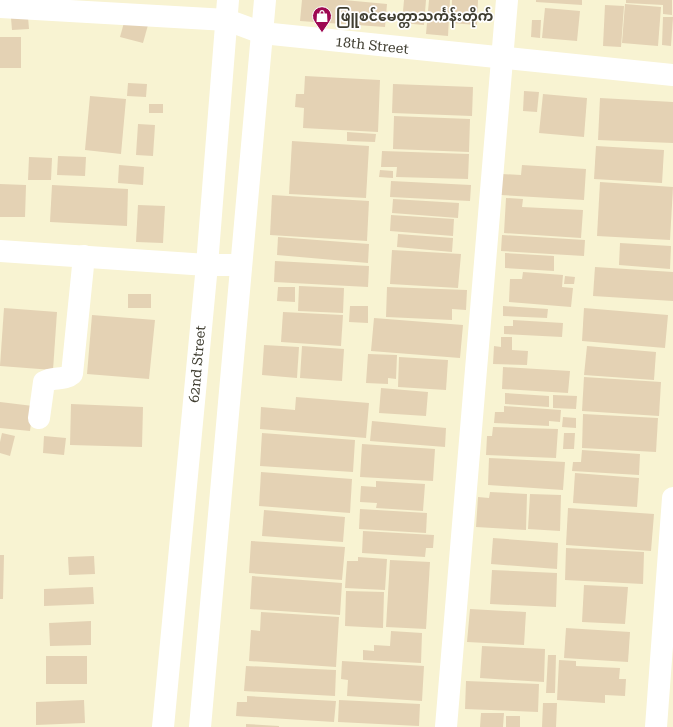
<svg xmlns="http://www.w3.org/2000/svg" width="673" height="727" viewBox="0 0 673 727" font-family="'Roboto Serif','Noto Sans Myanmar',serif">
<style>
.building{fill:#e4d2b4}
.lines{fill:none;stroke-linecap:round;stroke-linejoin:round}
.street{stroke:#fff;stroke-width:22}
.secondary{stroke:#fff;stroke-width:22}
.labels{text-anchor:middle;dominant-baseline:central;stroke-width:3.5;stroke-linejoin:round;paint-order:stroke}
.poi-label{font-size:14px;font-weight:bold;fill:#3f3d30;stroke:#fff;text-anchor:start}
.street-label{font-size:14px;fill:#3f3d30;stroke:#fff}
</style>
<rect width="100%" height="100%" fill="#f8f3d2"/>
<!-- building -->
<g class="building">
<polygon points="302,0 344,0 387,4 385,27 300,21"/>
<polygon points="404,0 426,0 424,25 402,23"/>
<polygon points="429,0 450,0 448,36 426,34"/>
<polygon points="452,0 478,0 477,25 451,23"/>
<polygon points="536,0 582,0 582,5 536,2"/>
<polygon points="626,0 672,0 672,15 663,14 663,5 626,3"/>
<polygon points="625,4 661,7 658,46 622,43"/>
<polygon points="605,5 624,6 621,47 603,46"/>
<polygon points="545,8 580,11 577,41 542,38"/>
<polygon points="28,17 29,29 12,30 11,18"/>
<polygon points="663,17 673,17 671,46 662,45"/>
<polygon points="125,19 148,25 143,43 120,37"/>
<polygon points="532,20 541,20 540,38 531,37"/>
<rect x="0" y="37" width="21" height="31"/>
<polygon points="305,76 380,80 378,132 303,128 304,108 295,107 296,94 304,94"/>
<polygon points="128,83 147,84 146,97 127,96"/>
<polygon points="393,84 473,87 472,116 392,113"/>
<polygon points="524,91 539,92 537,112 523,111"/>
<polygon points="543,94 587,98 584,137 539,133"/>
<polygon points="90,96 126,99 121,154 85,150"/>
<polygon points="600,98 673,102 673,143 598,140"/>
<rect x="149" y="104" width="14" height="9"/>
<polygon points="394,116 470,119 469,152 393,149"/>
<polygon points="138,124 155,125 153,156 136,155"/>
<polygon points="347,132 376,134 375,142 347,141"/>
<polygon points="292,141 369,146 366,198 289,194"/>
<polygon points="596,146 664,150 662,183 594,179"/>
<polygon points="382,151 469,154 468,179 396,177 397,167 381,167"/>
<polygon points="58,156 86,157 85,176 57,175"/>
<polygon points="29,157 52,158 51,180 28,180"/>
<polygon points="119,165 144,167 143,185 118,183"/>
<polygon points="522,165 586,169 584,200 501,195 502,174 521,175"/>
<polygon points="380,170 393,171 393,178 379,177"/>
<polygon points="391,181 471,185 470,201 390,197"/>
<polygon points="600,182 673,187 670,240 597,236"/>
<polygon points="0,184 26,185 25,217 0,217"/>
<polygon points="52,185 128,189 127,226 50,222"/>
<polygon points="272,195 369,201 367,241 270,235"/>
<polygon points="506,198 523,199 522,207 583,210 581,238 504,233"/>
<polygon points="393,199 459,203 458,218 392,213"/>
<polygon points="138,205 165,206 163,243 136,242"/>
<polygon points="391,215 454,219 453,236 390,231"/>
<polygon points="398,234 453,238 452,252 397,247"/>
<polygon points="502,235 585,240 584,256 501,251"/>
<polygon points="278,237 369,244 368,263 277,255"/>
<polygon points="620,243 671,246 670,269 619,265"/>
<polygon points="392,250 461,254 458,288 390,284"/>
<polygon points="505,253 554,256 554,271 505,268"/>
<polygon points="275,261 369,266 368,287 274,282"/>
<polygon points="595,267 673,272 673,301 593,296"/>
<polygon points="523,272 563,275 562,287 573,288 571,307 509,302 510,279 522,279"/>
<polygon points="565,276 575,277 574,284 564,284"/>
<polygon points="299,286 344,288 343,313 298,311"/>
<polygon points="278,287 295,287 295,302 277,301"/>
<polygon points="387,287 467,290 466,310 452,309 452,320 386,317"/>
<rect x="128" y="294" width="23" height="14"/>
<polygon points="350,306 368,306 368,323 349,322"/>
<polygon points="503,306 548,309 547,318 503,316"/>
<polygon points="4,308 57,312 53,370 0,366"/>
<polygon points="584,308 668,315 665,348 582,341"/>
<polygon points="283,312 343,315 341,346 281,342"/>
<polygon points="92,315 155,320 149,379 87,374"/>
<polygon points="374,318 463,325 460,358 371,351"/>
<polygon points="513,320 563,323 562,337 504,334 504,326 513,326"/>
<polygon points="501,337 512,337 512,350 528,351 527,365 493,364 494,346 501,347"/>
<polygon points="264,345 299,347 297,378 262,375"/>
<polygon points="302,346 344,349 342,381 300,378"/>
<polygon points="587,346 656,352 654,380 584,375"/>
<polygon points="368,354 397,355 396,379 388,378 388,384 366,383"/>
<polygon points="399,357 448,360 446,390 398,387"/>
<polygon points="503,367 570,371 568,393 502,389"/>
<polygon points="584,377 661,382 659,416 582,411"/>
<polygon points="381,388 428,392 426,416 379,413"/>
<polygon points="505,393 549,396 549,407 505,404"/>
<polygon points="553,395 577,396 576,409 553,408"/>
<polygon points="296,397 369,403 366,438 260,429 261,407 295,410"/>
<polygon points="0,402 33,406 30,431 0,428"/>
<polygon points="71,404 143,407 142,447 70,445"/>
<polygon points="504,406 561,410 560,422 549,421 549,426 494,423 495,412 504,412"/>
<polygon points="583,414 658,418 656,452 582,448"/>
<polygon points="563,417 576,418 576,428 562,427"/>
<polygon points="372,421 446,428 445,447 370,441"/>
<polygon points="493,427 558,429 556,458 486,455 487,436 492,436"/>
<polygon points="2,433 15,436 10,456 0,453 0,442"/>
<polygon points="262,433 355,440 353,472 260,466"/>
<polygon points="564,433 575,433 574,449 563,449"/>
<polygon points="44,436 66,438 64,455 43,453"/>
<polygon points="362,444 435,449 433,481 360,477"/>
<polygon points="582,450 640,454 639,475 572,471 573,462 581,462"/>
<polygon points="489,458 565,462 563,490 488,485"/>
<polygon points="261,472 352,479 350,513 259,506"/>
<polygon points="575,473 639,478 637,507 573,503"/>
<polygon points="376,481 425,484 423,511 376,508 377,503 360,502 361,486 376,487"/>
<polygon points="490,492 527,494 526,530 476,527 478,497 489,498"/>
<polygon points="530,494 561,495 560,531 528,529"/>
<polygon points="568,508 654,514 651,551 566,545"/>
<polygon points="360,509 427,513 426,533 359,529"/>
<polygon points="264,510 345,517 343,542 262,536"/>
<polygon points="363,531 434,535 433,548 426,548 425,557 362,553"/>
<polygon points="493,538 558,543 557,569 491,564"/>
<polygon points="251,541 345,547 342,580 249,573"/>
<polygon points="566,548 644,552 643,584 565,580"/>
<polygon points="0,555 4,555 3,599 0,599"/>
<polygon points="94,556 95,574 69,575 68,557"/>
<polygon points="358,557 387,559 385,590 345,588 347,561 358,561"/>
<polygon points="390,560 430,562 426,629 386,627"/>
<polygon points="492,570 557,573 556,607 490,604"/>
<polygon points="252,576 342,583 340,615 250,609"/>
<polygon points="584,585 628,587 625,624 582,622"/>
<polygon points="93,587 94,604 44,606 44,589"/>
<polygon points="346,591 384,592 383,628 345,626"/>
<polygon points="470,609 526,612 524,645 467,642"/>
<polygon points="261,612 339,617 336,667 249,661 251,630 260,631"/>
<polygon points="91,621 91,645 50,646 49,623"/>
<polygon points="566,628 630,632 628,662 564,658"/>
<polygon points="391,631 422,633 421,663 363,660 363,650 374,651 374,645 390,646"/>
<polygon points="482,646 545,649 544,682 480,678"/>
<polygon points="548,655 556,655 555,693 546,693"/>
<rect x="46" y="656" width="41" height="28"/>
<polygon points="559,660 576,661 576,666 620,668 619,679 626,679 625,696 605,695 605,703 557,700"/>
<polygon points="342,661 424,666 422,701 347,696 348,680 341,679"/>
<polygon points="246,666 336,670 335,696 244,691"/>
<polygon points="466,681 539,684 538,712 465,709"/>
<polygon points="247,696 336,701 334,722 236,716 237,702 247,702"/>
<polygon points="84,700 85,723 36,725 36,702"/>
<polygon points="339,700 420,704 419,726 338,722"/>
<polygon points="543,703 557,703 556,727 542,727"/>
<polygon points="481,713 504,713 503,727 480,727"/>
<rect x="506" y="716" width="14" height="11"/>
<polygon points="246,724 279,726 279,727 246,727"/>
</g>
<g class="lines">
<!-- street -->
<g class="street">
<polyline points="0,7 227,20 262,33 673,75"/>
<polyline points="0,251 207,265 241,265"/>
<path d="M 39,418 L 44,382 C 53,376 64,381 72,374 L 84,256"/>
<polyline points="446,727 507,0"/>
<polyline points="656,727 673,498"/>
</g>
<!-- secondary -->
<g class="secondary">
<polyline points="163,727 207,265 228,0"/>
<polyline points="200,727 265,0"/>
</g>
</g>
<!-- icons -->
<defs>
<symbol id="shop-pin" viewBox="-11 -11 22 30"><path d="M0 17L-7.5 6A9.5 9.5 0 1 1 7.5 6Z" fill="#9e0852" stroke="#fff"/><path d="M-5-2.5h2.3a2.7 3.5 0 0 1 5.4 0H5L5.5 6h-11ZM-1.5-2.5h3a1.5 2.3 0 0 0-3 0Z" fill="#fff"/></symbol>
</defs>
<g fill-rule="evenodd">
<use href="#shop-pin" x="311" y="5" width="22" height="30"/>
</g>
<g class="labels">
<!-- poi labels -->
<g class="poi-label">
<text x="336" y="16">ဖြူစင်မေတ္တာသင်္ကန်းတိုက်</text>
</g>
<!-- street labels -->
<g class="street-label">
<text transform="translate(372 45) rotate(6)">18th Street</text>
<text transform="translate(197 364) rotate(-85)">62nd Street</text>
</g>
</g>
</svg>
